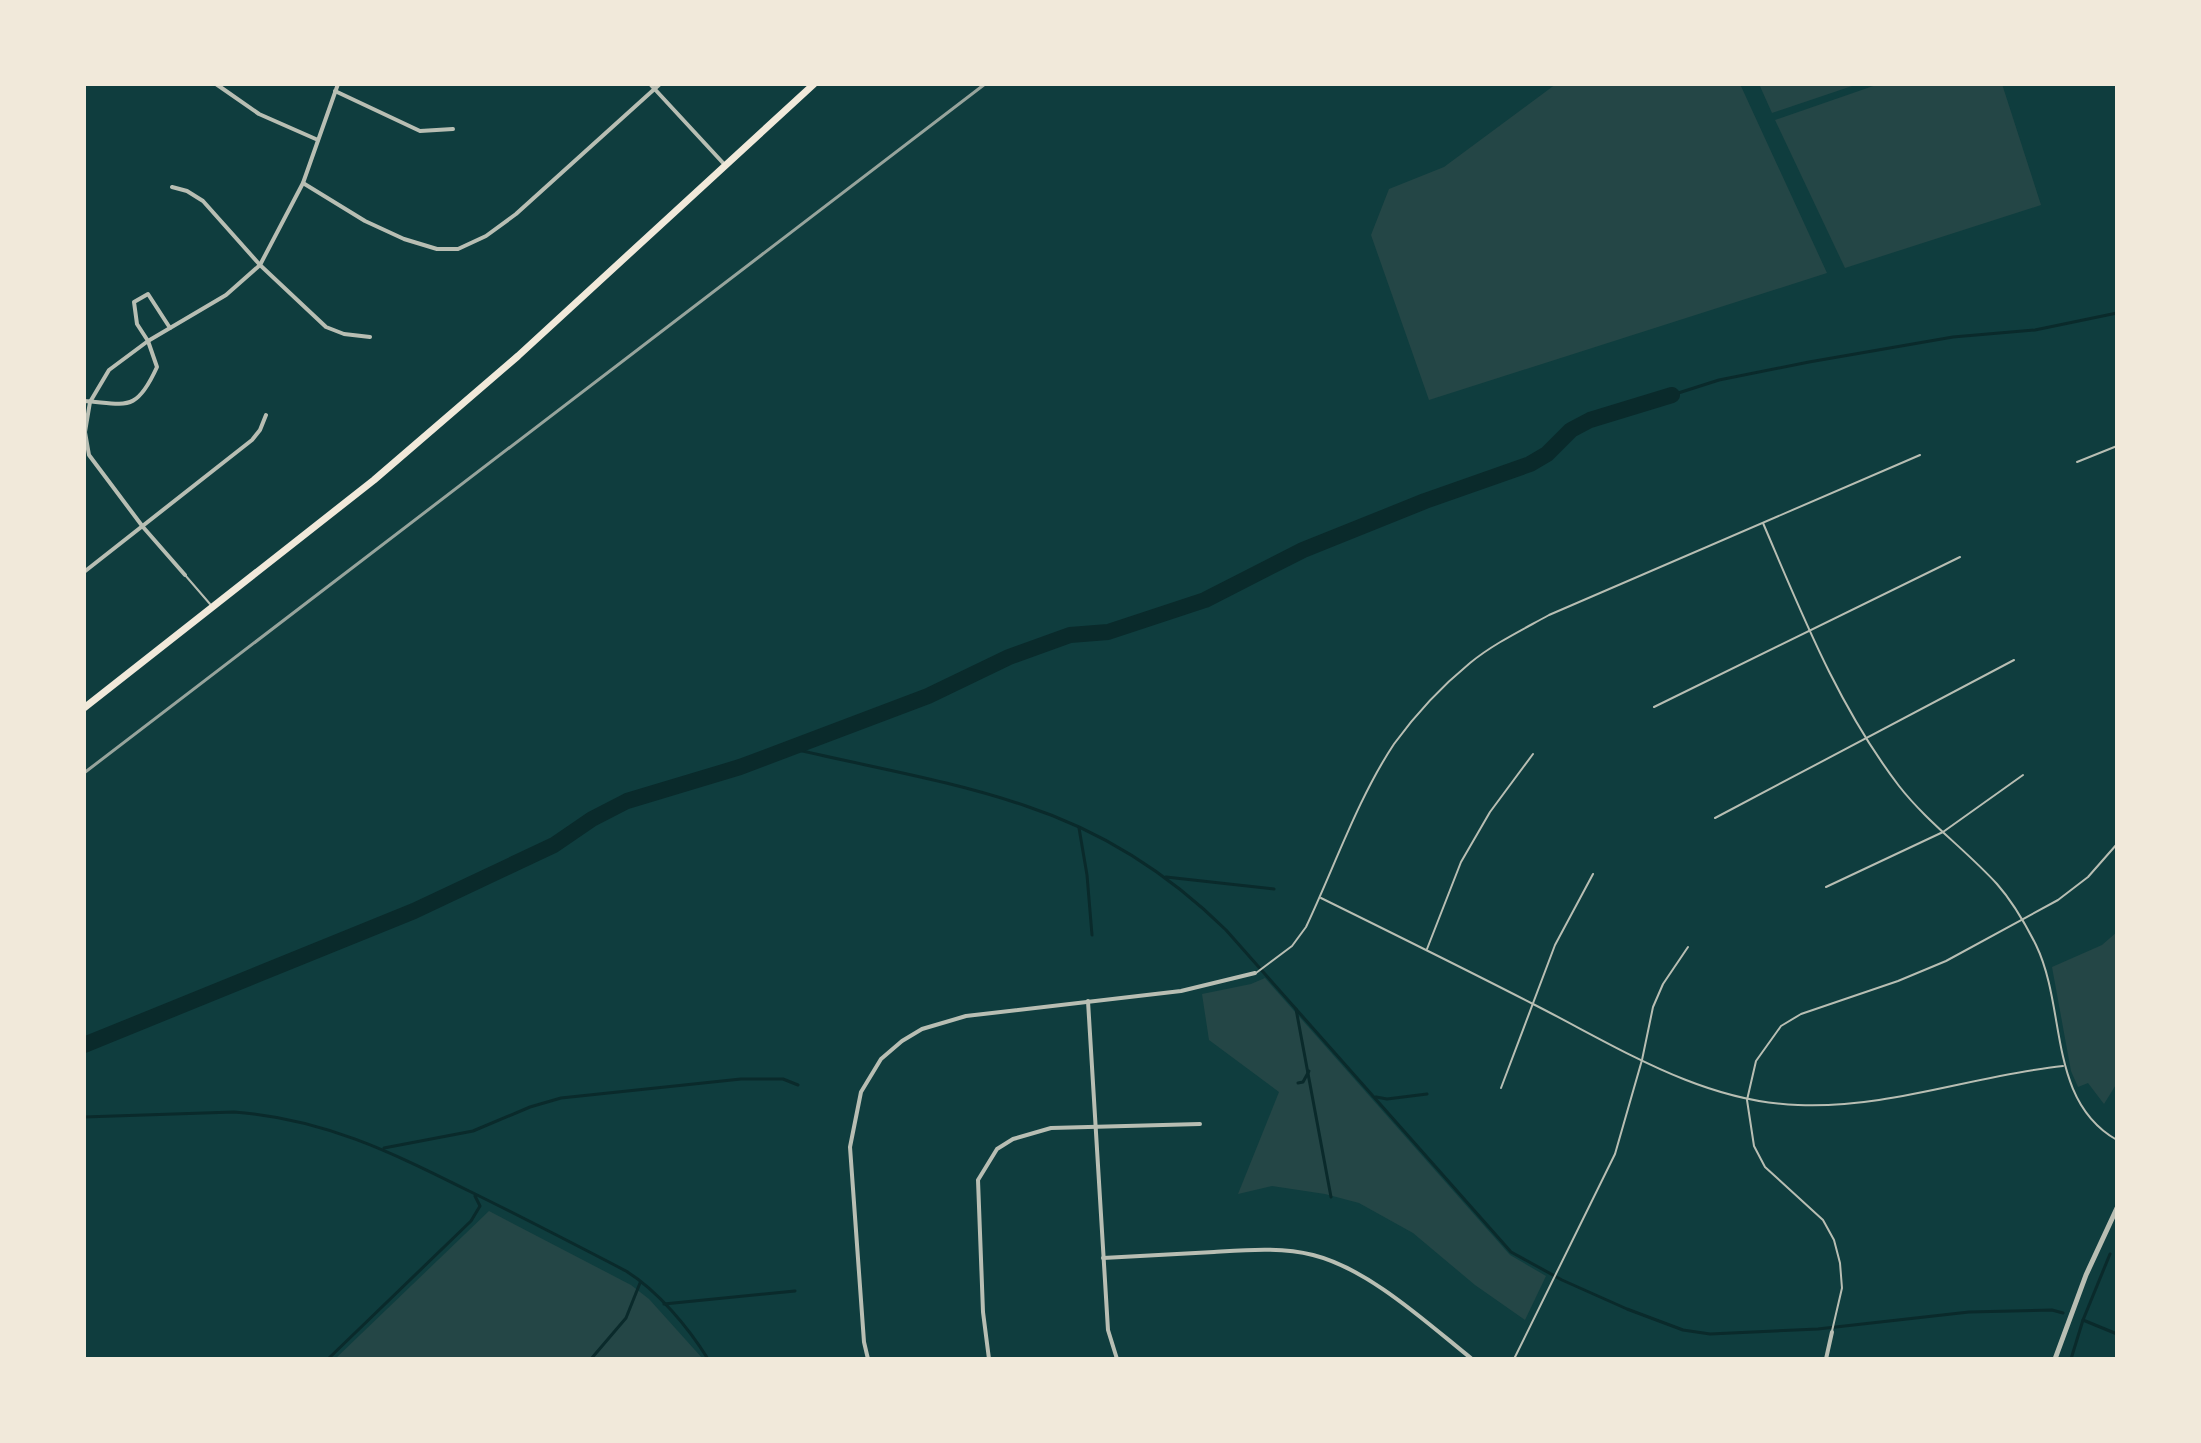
<svg xmlns="http://www.w3.org/2000/svg" width="2201" height="1443" viewBox="0 0 2201 1443" font-family="Karla,sans-serif">
<style>
.green{fill:#244646}
.lines{fill:none;stroke-linecap:round;stroke-linejoin:round}
.stream{stroke:#0a2a2b;stroke-width:3}
.river{stroke:#0a2a2b;stroke-width:16}
.service{stroke:#b8beb3;stroke-width:2}
.minor{stroke:#b8beb3;stroke-width:4}
.tertiary{stroke:#b8beb3;stroke-width:5}
.primary{stroke:#f1e9da;stroke-width:7}
.rail{stroke:#97a49c;stroke-width:3}
</style>
<rect width="100%" height="100%" fill="#0f3d3e"/>
<!-- green -->
<g class="green">
<polygon points="1556,84 1740,84 1827,273 1429,400 1371,235 1389,189 1444,167"/>
<polygon points="1759,84 1858,84 1772,113"/>
<polygon points="1879,84 2002,84 2041,205 1845,268 1775,120"/>
<polygon points="2117,932 2117,1083 2104,1104 2088,1083 2078,1087 2071,1071 2052,967 2102,945"/>
<polygon points="1265,978 1510,1255 1546,1276 1525,1320 1475,1285 1413,1233 1359,1203 1325,1194 1272,1186 1238,1194 1279,1092 1209,1040 1202,994 1251,984"/>
<polygon points="489,1211 631,1285 649,1299 703,1359 335,1359"/>
</g>
<g class="lines">
<!-- stream -->
<g class="stream">
<polyline points="1672,395 1719,380 1809,362 1953,337 2035,330 2117,313"/>
<path d="M 790,748 C 869,767 950,780 1026,806 C 1102,831 1170,875 1226,930 L 1511,1252 L 1562,1280 L 1627,1309 L 1683,1330 L 1710,1334 L 1818,1329 L 1969,1312 L 2052,1310 L 2063,1313"/>
<polyline points="1079,828 1087,875 1092,935"/>
<polyline points="1166,877 1274,889"/>
<polyline points="1296,1009 1331,1197"/>
<polyline points="1298,1083 1303,1082 1309,1071"/>
<polyline points="1376,1097 1387,1099 1427,1094"/>
<path d="M 84,1117 L 234,1112 C 322,1118 391,1152 469,1191 C 522,1217 574,1244 626,1271 C 658,1291 688,1327 708,1359"/>
<polyline points="384,1148 473,1131 530,1107 561,1098 741,1079 783,1079 798,1085"/>
<polyline points="664,1304 795,1291"/>
<polyline points="2083,1320 2117,1334"/>
<polyline points="328,1359 471,1221 480,1206 475,1196"/>
<polyline points="591,1359 626,1318 640,1283"/>
<polyline points="2071,1359 2083,1320 2110,1254"/>
</g>
<!-- river -->
<polyline class="river" points="84,1045 414,911 554,845 592,819 627,801 740,767 928,696 1009,657 1070,635 1108,632 1205,600 1303,550 1425,501 1530,464 1547,454 1571,430 1590,420 1672,395"/>
<!-- service -->
<g class="service">
<polyline points="2077,462 2117,446"/>
<path d="M 1763,523 C 1802,614 1838,706 1899,786 C 1927,822 1966,850 1997,884 C 2012,901 2026,925 2036,945 C 2067,1009 2047,1100 2117,1140"/>
<polyline points="185,575 210,604"/>
<polyline points="1654,707 1960,557"/>
<polyline points="1715,818 2014,660"/>
<polyline points="1826,887 1943,832 2023,775"/>
<path d="M 1321,898 C 1392,933 1463,968 1533,1004 C 1618,1047 1701,1102 1798,1105 C 1888,1109 1975,1075 2063,1066"/>
<polyline points="1427,949 1461,862 1490,812 1533,754"/>
<path d="M 1256,973 L 1292,946 L 1306,927 C 1334,868 1358,798 1394,744 C 1415,715 1442,686 1470,663 C 1493,644 1522,630 1549,615 L 1920,455"/>
<polyline points="1501,1088 1555,945 1593,874"/>
<polyline points="1832,1331 1842,1288 1840,1263 1834,1240 1823,1220 1765,1167 1754,1146 1747,1100 1756,1061 1781,1026 1801,1014 1898,981 1946,961 2058,900 2088,877 2117,844"/>
<polyline points="1514,1359 1615,1154 1642,1060 1653,1007 1663,984 1688,947"/>
</g>
<!-- minor -->
<g class="minor">
<polyline points="216,84 259,114 318,140"/>
<polyline points="650,84 724,164"/>
<polyline points="335,91 420,131 453,129"/>
<polyline points="303,183 365,221 404,239 437,249 458,249 486,236 516,214 660,84"/>
<polyline points="172,187 187,191 203,201 260,265 326,327 344,334 370,337"/>
<path d="M 84,401 C 127,404 136,413 157,367 L 148,341 L 137,324 L 134,302 L 148,294 L 170,328"/>
<polyline points="84,572 252,440 260,430 266,415"/>
<polyline points="185,575 143,527 89,455 85,432 90,402 109,370 148,341 226,295 260,265 303,183 338,84"/>
<polyline points="1088,1001 1108,1330 1117,1359"/>
<path d="M 1103,1258 C 1140,1256 1177,1254 1214,1252 C 1246,1250 1281,1247 1313,1255 C 1369,1269 1427,1323 1472,1359"/>
<polyline points="868,1359 864,1342 850,1147 861,1092 881,1059 902,1041 922,1029 966,1016 1181,991 1255,973"/>
<polyline points="989,1359 983,1312 978,1180 997,1149 1013,1139 1051,1128 1200,1124"/>
<polyline points="1826,1359 1832,1332"/>
</g>
<!-- tertiary -->
<polyline class="tertiary" points="2055,1359 2086,1275 2117,1208"/>
<!-- primary -->
<polyline class="primary" points="84,708 374,480 518,356 814,84"/>
<!-- rail -->
<polyline class="rail" points="84,773 985,84"/>
</g>
<!-- border -->
<rect width="2201" height="1443" fill="none" stroke="#f1e9da" stroke-width="172"/>
</svg>
